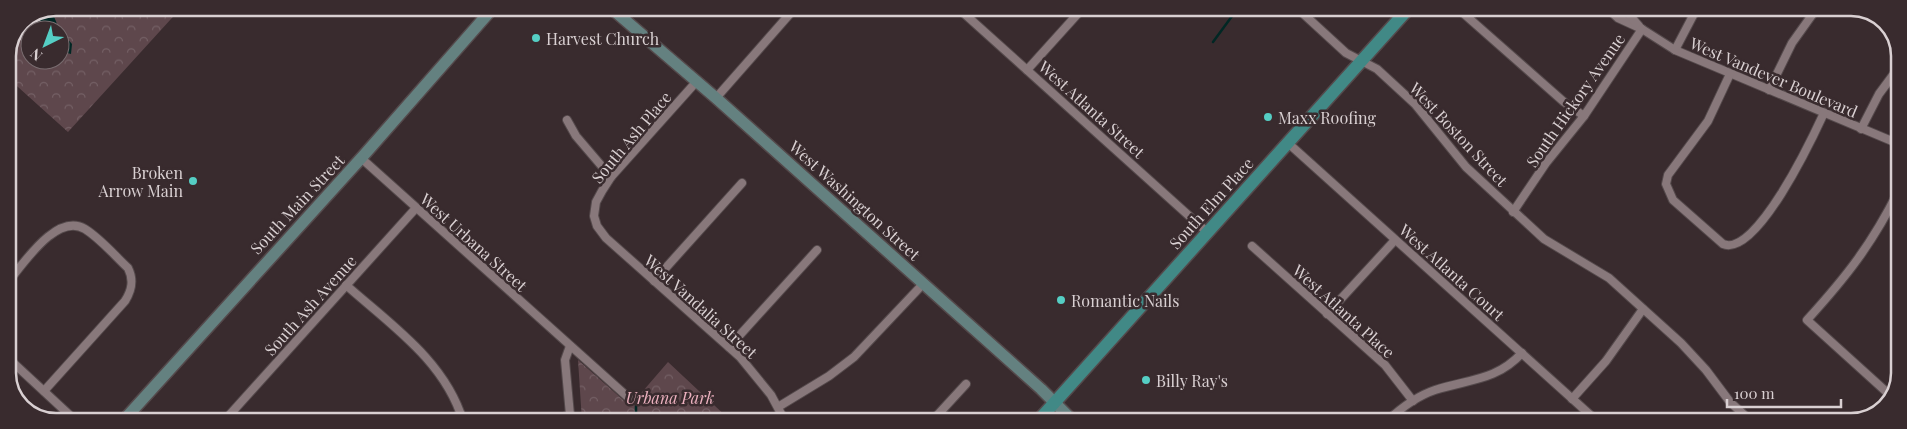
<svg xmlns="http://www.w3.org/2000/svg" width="1907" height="429" viewBox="0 0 1907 429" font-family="'Playfair Display',serif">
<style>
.forest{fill:url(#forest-crowns);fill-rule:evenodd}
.water{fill:#012724}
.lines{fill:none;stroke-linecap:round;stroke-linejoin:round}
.stream{stroke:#012724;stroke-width:2.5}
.street-casing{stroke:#54494b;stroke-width:10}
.secondary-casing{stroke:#54494b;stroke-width:14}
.primary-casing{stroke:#54494b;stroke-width:15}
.street{stroke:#88787b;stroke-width:8}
.secondary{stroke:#648180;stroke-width:11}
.primary{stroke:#418986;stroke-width:12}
.poi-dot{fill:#55cec4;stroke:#392b2e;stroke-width:2}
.labels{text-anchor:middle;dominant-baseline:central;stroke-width:5;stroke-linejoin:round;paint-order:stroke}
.poi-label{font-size:16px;fill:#d9d0d2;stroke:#392b2e;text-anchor:start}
.street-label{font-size:16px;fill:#d9d0d2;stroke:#392b2e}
.park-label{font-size:16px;font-style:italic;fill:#ecb1bf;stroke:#392b2e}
.rim{fill:none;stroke:#d9d0d2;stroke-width:2.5}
</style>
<defs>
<pattern id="forest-crowns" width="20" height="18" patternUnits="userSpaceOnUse" patternTransform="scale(1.25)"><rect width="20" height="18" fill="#5e474c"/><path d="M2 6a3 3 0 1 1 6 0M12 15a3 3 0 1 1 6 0" fill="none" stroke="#746065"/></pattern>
</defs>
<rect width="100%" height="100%" fill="#392b2e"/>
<!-- forest -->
<g class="forest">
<path d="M 56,8 L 181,8 L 68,132 L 8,78 L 8,56 L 22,21 ZM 30,30 L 60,30 L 60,60 L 30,60 Z"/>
<polygon points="578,360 630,406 668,362 730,420 582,421"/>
</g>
<!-- water -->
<polygon class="water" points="51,9 59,29 72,44 71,54 60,51 60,30 30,30 30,36 19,28 22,21"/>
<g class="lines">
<!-- stream -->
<g class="stream">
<polyline points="1213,42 1238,8"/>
<polyline points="631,399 636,401 636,421"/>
<polyline points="571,416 592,421"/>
</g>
<defs>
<g id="street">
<polyline points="958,8 1207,232"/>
<polyline points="1297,8 1346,53 1377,69 1415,104 1466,167 1544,239 1609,278 1681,343 1706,370 1730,402 1751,421"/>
<polyline points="1607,8 1618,18 1642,29 1675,50 1899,144"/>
<polyline points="1623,8 1639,26"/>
<polyline points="1463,13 1564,102 1584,116"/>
<polyline points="1675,50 1697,8"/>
<polyline points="1027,70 1083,8"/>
<path d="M 1730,74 L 1708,121 L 1668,175 L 1666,184 L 1673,200 L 1723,244 C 1756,258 1812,139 1824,113"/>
<polyline points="697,81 611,177 602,191 596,202 594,216 597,226 606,238 740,357 771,395 785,421"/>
<polyline points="1769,90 1792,43 1817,8"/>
<polyline points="716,98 795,8"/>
<polyline points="567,120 576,136 611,177"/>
<polyline points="1861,129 1879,94 1899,67"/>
<polyline points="1288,143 1597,421"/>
<polyline points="361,158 630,399"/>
<polyline points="1513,212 1546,163 1584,116 1642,29"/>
<polyline points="1252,246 1385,365 1413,401"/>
<polyline points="654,281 742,183"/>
<path d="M 8,282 C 24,263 57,212 85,229 C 101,239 115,256 128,268 C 134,280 132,290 125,301 L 44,391"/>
<path d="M 346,285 C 391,325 445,361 463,421"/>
<polyline points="1327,314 1395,240"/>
<polyline points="729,347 817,250"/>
<polyline points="8,358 76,421"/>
<path d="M 1891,396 L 1807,320 C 1847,276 1872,244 1899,190"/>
<polyline points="1572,399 1606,361 1643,309"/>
<polyline points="778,407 829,376 854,357 923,284"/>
<polyline points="224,421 416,208"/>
<polyline points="548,421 570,415 565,360 570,346"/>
<polyline points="932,421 966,384"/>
<path d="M 1387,421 C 1401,408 1417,396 1435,390 C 1469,379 1496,381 1522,353"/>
</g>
<g id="secondary">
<polyline points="611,8 716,98 1041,389 1073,421"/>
<polyline points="123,421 364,155 493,8"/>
</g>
<polyline id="primary" points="1038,421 1409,8"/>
</defs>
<!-- street casing -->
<use href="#street" class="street-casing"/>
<!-- secondary casing -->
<use href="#secondary" class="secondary-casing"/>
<!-- primary casing -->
<use href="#primary" class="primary-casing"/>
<!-- street -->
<use href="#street" class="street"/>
<!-- secondary -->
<use href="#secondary" class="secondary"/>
<!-- primary -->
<use href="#primary" class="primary"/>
</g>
<!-- markers -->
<g class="poi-dot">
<circle cx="536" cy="38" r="5"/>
<circle cx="1268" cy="117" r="5"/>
<circle cx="193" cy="181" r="5"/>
<circle cx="1061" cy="300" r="5"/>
<circle cx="1146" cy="380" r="5"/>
</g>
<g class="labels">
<!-- poi labels -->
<g class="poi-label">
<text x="546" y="38">Harvest Church</text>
<text x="1278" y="117">Maxx Roofing</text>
<text x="183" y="172" text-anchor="end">Broken<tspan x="183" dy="18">Arrow Main</tspan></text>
<text x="1071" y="300">Romantic Nails</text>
<text x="1156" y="380">Billy Ray's</text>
</g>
<!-- street labels -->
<g class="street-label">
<text transform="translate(1774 77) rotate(23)">West Vandever Boulevard</text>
<text transform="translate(1575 100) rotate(-55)">South Hickory Avenue</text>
<text transform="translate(1092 109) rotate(42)">West Atlanta Street</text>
<text transform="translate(1459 134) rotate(47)">West Boston Street</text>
<text transform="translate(631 137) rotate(-50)">South Ash Place</text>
<text transform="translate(855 200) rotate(42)">West Washington Street</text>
<text transform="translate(1211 203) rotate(-48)">South Elm Place</text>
<text transform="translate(297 204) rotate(-47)">South Main Street</text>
<text transform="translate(474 242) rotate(42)">West Urbana Street</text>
<text transform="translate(1452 272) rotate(42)">West Atlanta Court</text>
<text transform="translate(310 305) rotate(-48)">South Ash Avenue</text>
<text transform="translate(701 306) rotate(42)">West Vandalia Street</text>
<text transform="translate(1344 311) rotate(42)">West Atlanta Place</text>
</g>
<!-- park labels -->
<g class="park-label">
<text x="670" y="397">Urbana Park</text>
</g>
</g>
<!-- crop -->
<path d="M0 0H1907V429H0ZM56 16H1851A40 40 0 0 1 1891 56V373A40 40 0 0 1 1851 413H56A40 40 0 0 1 16 373V56A40 40 0 0 1 56 16Z" fill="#392b2e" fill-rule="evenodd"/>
<path class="rim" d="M56 16H1851A40 40 0 0 1 1891 56V373A40 40 0 0 1 1851 413H56A40 40 0 0 1 16 373V56A40 40 0 0 1 56 16Z"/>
<!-- north arrow -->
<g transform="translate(45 45) rotate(222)"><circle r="24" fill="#392b2e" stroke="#796d70"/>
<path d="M0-4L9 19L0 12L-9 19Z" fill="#55cec4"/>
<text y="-8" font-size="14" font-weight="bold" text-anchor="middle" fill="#d9d0d2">N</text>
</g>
<!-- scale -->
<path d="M1727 399v8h114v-8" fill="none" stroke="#d9d0d2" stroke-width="2.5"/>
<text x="1734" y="399" font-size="15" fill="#d9d0d2" stroke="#392b2e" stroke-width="4" paint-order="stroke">100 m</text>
</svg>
